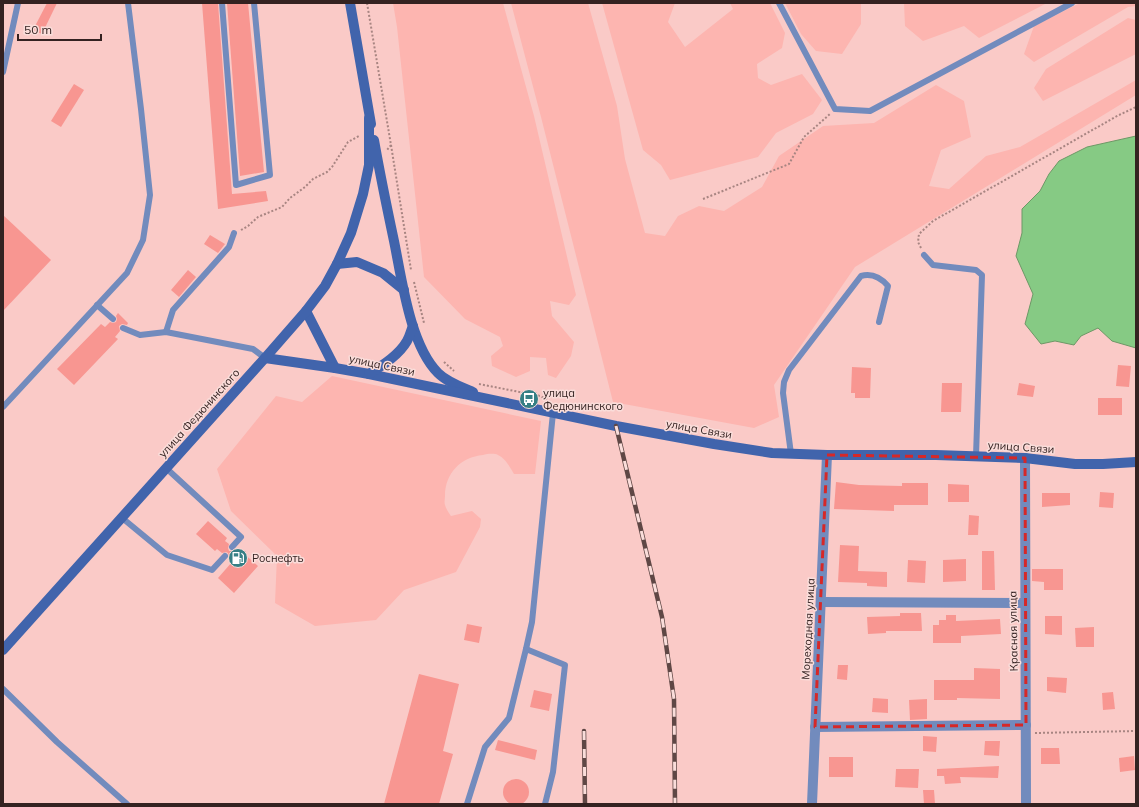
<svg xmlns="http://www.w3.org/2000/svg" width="1139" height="807" viewBox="0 0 1139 807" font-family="Mulish,sans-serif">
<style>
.green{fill:#fdb5b0}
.water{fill:#86ca84;stroke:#6d9866}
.building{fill:#f89691}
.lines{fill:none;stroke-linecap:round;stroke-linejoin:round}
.path{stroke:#a88582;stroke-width:2;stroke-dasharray:2 2;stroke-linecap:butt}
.service{stroke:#728bbd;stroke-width:6}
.minor{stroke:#728bbd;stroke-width:10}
.secondary{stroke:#4164ac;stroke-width:10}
.rail-casing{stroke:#5f4745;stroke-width:4.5}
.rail{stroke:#faddda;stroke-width:3;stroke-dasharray:9;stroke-linecap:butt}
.marked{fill:none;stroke:#d62828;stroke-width:3;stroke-dasharray:8 5;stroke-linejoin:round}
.labels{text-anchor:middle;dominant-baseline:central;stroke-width:3;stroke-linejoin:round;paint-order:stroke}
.street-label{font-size:11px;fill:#342221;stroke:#faddda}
.poi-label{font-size:11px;fill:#342221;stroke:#faddda;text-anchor:start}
</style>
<rect width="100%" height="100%" fill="#facac7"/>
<!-- green -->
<g class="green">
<polygon points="393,3 503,3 534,116 576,295 569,305 550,301 552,316 574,342 571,356 556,378 548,375 546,358 530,357 530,371 516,377 492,366 491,356 503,346 500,337 465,319 424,277 397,27"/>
<polygon points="511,3 588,3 617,106 625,159 645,233 665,236 678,216 699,206 724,211 762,187 779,156 823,126 874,123 936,85 964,101 971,137 941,150 929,186 949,189 986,156 1020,147 1136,80 1136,95 855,267 774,385 779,417 754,428 613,402 541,117"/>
<polygon points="602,3 675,3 668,22 685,47 733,9 730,3 770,3 785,33 782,48 757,64 758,78 771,85 802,74 822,100 813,114 776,133 758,157 670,180 661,165 643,150"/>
<polygon points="785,3 861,3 861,24 842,54 816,51 801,34"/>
<polygon points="904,3 1047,3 979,38 964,26 923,41 905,26"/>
<polygon points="1080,3 1136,3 1136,6 1128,7 1034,62 1024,54 1034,26"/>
<polygon points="1128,18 1136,20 1136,54 1043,101 1034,88 1046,69"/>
<path d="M 332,376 L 541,421 L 535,474 L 514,474 C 510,467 505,458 498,455 C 494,453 487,454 483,455 C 461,457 445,473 445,496 C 445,499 444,502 445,505 C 446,509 449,513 451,516 L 472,511 L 481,519 L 480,527 L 456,572 L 404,590 L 376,620 L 315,626 L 275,603 L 277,556 L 231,511 L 217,469 L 276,396 L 302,402 Z"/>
</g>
<!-- water -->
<polygon class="water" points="1136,136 1136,348 1112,341 1098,328 1081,336 1074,345 1055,341 1041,344 1025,324 1033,294 1016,256 1022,233 1022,209 1040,191 1049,174 1059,161 1087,147"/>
<!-- building -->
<g class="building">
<polygon points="47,3 57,3 42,34 33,30"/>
<polygon points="202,3 218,3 232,194 266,191 268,201 218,209"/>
<polygon points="227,3 248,3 264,172 240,176"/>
<polygon points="74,84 84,90 61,127 51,121"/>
<polygon points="3,215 51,260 3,311"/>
<polygon points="210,235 225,244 218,253 204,244"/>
<polygon points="188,270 196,277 179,297 171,290"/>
<polygon points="118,313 128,323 127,325 122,324 119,326 120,331 115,337 118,339 74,385 57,369 101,324 105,327 110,322 113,323 116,322 117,319 116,316"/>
<polygon points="1118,365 1131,366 1129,387 1116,386"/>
<polygon points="852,367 871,368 870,398 855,398 855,393 851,393"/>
<polygon points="942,383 962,383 961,412 941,412"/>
<polygon points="1019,383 1035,386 1033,397 1017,395"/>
<rect x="1098" y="398" width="24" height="17"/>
<polygon points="836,482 859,485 902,486 902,483 928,483 928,505 894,505 894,511 834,509"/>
<polygon points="948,484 969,485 969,502 948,502"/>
<polygon points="1100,492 1114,493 1113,508 1099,507"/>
<polygon points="1042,493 1070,493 1070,505 1042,507"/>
<polygon points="969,515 979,516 978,535 968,535"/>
<polygon points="208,521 227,538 225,541 229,544 228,548 229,551 233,551 235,550 240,554 242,552 258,566 234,593 218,578 232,562 228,559 229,557 228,553 226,552 222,553 217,549 215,551 196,534"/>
<polygon points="840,545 859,546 858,571 887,572 887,587 867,586 867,583 838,582"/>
<polygon points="982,551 994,551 995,590 982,590"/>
<polygon points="966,559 966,581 943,582 943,560"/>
<polygon points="908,560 926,561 925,583 907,582"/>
<polygon points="1032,569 1063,569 1063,590 1044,590 1044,582 1032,581"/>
<polygon points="900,613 921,613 922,631 886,631 886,633 868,634 867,617 900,616"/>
<polygon points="946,615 956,615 956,621 1000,619 1001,634 961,636 961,643 933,643 933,625 939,625 939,620 946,620"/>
<polygon points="1045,616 1062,616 1062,635 1045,634"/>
<polygon points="467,624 482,627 479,643 464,640"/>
<polygon points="1094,627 1094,647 1076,647 1075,628"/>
<polygon points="838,665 848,665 847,680 837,679"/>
<polygon points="974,668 1000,669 1000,699 957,698 957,700 934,700 934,680 974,680"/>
<polygon points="419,674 459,684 443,751 453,754 439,804 384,804"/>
<polygon points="1047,677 1067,678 1066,693 1047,691"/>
<polygon points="534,690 552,694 549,711 530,707"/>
<polygon points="1113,692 1115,709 1103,710 1102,693"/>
<polygon points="873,698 888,699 888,713 872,712"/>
<polygon points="927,699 927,719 910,720 909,700"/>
<polygon points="923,736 937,737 936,752 923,751"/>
<polygon points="498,740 537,750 535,760 495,750"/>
<polygon points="985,741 1000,741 999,756 984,755"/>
<polygon points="1041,748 1059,748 1060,764 1041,764"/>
<polygon points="1134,756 1135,770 1120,772 1119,758"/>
<rect x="829" y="757" width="24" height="20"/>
<polygon points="999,766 998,778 960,777 961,783 945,784 944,776 937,776 937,769"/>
<polygon points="896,769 919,769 918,788 895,787"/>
<circle cx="516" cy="792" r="13"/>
<polygon points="923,790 934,790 935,804 924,804"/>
</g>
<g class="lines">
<!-- path -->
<g class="path">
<polyline points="367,3 391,145 387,150"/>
<polyline points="391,145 411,270"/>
<polyline points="703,199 789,164 804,137 830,114"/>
<polyline points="241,230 248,226 258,217 282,207 290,198 305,187 313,179 327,172 332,167 348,142 359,136"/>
<polyline points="921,248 918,242 919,234 933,221 1117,116 1136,107"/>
<polyline points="414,282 424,323"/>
<polyline points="444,362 454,371"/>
<polyline points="479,384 540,396 548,400"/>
<polyline points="1035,733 1136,731"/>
</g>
<!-- service -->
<g class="service">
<polyline points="222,3 236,185 270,175 254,3"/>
<polyline points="779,3 835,109 870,111 1072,3"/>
<polyline points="3,72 18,3"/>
<polyline points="924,255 933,265 976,270 982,275 976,456"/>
<polyline points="97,305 113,319"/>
<polyline points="123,328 140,335 166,332 253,349 265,358"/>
<polyline points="166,332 173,310 229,247 234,233"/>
<polyline points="3,407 127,273 143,240 150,195 141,109 128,3"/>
<path d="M 791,454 L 783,393 L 784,382 L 789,370 L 861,276 C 872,273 881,278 888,286 L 879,322"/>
<polyline points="166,468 241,537 232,547"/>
<polyline points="121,517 167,555 212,570 225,556"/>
<polyline points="526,649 565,665 553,772 545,804"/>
<polyline points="3,689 57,742 127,804"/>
<polyline points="467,804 485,747 509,718 526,649 532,622 553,413"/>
</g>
<!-- minor -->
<g class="minor">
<polyline points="1025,458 1026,804"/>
<polyline points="822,602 1025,603"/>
<polyline points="815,727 1026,725"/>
<polyline points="812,804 827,455"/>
</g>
<!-- secondary -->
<g class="secondary">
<polyline points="350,3 371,124"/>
<path d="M 374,140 C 380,174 387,208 394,241 C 402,280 410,345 438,373 C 447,382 461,387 473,392"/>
<polyline points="337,264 357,262 383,273 404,290"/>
<polyline points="306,311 335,368"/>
<polyline points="265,358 335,368 369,374 616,426 714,444 772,453 827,455 936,455 1025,458 1075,464 1103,464 1136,462"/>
<path d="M 369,374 C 383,365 399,355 407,341 C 410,336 411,330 413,326"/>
<polyline points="3,650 265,358 306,311 325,286 337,264 351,233 363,194 369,165 369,118"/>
</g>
<defs>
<g id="rail">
<polyline points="616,426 662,617 674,699 675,804"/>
<polyline points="584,731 585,804"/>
</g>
</defs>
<!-- rail casing -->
<use href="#rail" class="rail-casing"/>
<!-- rail -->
<use href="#rail" class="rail"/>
</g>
<!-- marked area -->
<path class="marked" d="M 827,455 L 1025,458 L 1026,725 L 815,727 Z"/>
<!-- icons -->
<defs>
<symbol id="bus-disc" viewBox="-11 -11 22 22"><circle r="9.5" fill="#367f85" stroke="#faddda"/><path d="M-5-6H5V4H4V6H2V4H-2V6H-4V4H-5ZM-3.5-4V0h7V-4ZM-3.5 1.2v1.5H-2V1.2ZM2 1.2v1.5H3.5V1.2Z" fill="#fff"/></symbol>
<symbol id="fuel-disc" viewBox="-11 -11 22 22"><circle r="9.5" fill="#367f85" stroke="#faddda"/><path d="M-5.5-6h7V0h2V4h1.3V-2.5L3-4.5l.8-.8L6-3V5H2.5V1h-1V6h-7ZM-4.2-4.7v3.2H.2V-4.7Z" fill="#fff"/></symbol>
</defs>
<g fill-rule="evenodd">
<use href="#bus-disc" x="518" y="388" width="22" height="22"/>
<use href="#fuel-disc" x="227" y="547" width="22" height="22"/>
</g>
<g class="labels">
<!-- street labels -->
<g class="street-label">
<text transform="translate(382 365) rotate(12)">улица Связи</text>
<text transform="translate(199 413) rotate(-48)">улица Федюнинского</text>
<text transform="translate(699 429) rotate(10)">улица Связи</text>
<text transform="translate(1021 447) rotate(4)">улица Связи</text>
<text transform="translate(808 629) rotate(-87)">Мореходная улица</text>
<text transform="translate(1013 631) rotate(-91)">Красная улица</text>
</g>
<!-- poi labels -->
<g class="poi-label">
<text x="543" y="393">улица<tspan x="543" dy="13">Федюнинского</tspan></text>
<text x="252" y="558">Роснефть</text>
</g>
</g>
<!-- border -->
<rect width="1139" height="807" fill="none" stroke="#342221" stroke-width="8"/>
<!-- scale -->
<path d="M18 34v6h83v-6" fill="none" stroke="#342221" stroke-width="2"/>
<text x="24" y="34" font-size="12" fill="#342221" stroke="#faddda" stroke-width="3" paint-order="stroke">50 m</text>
</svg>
